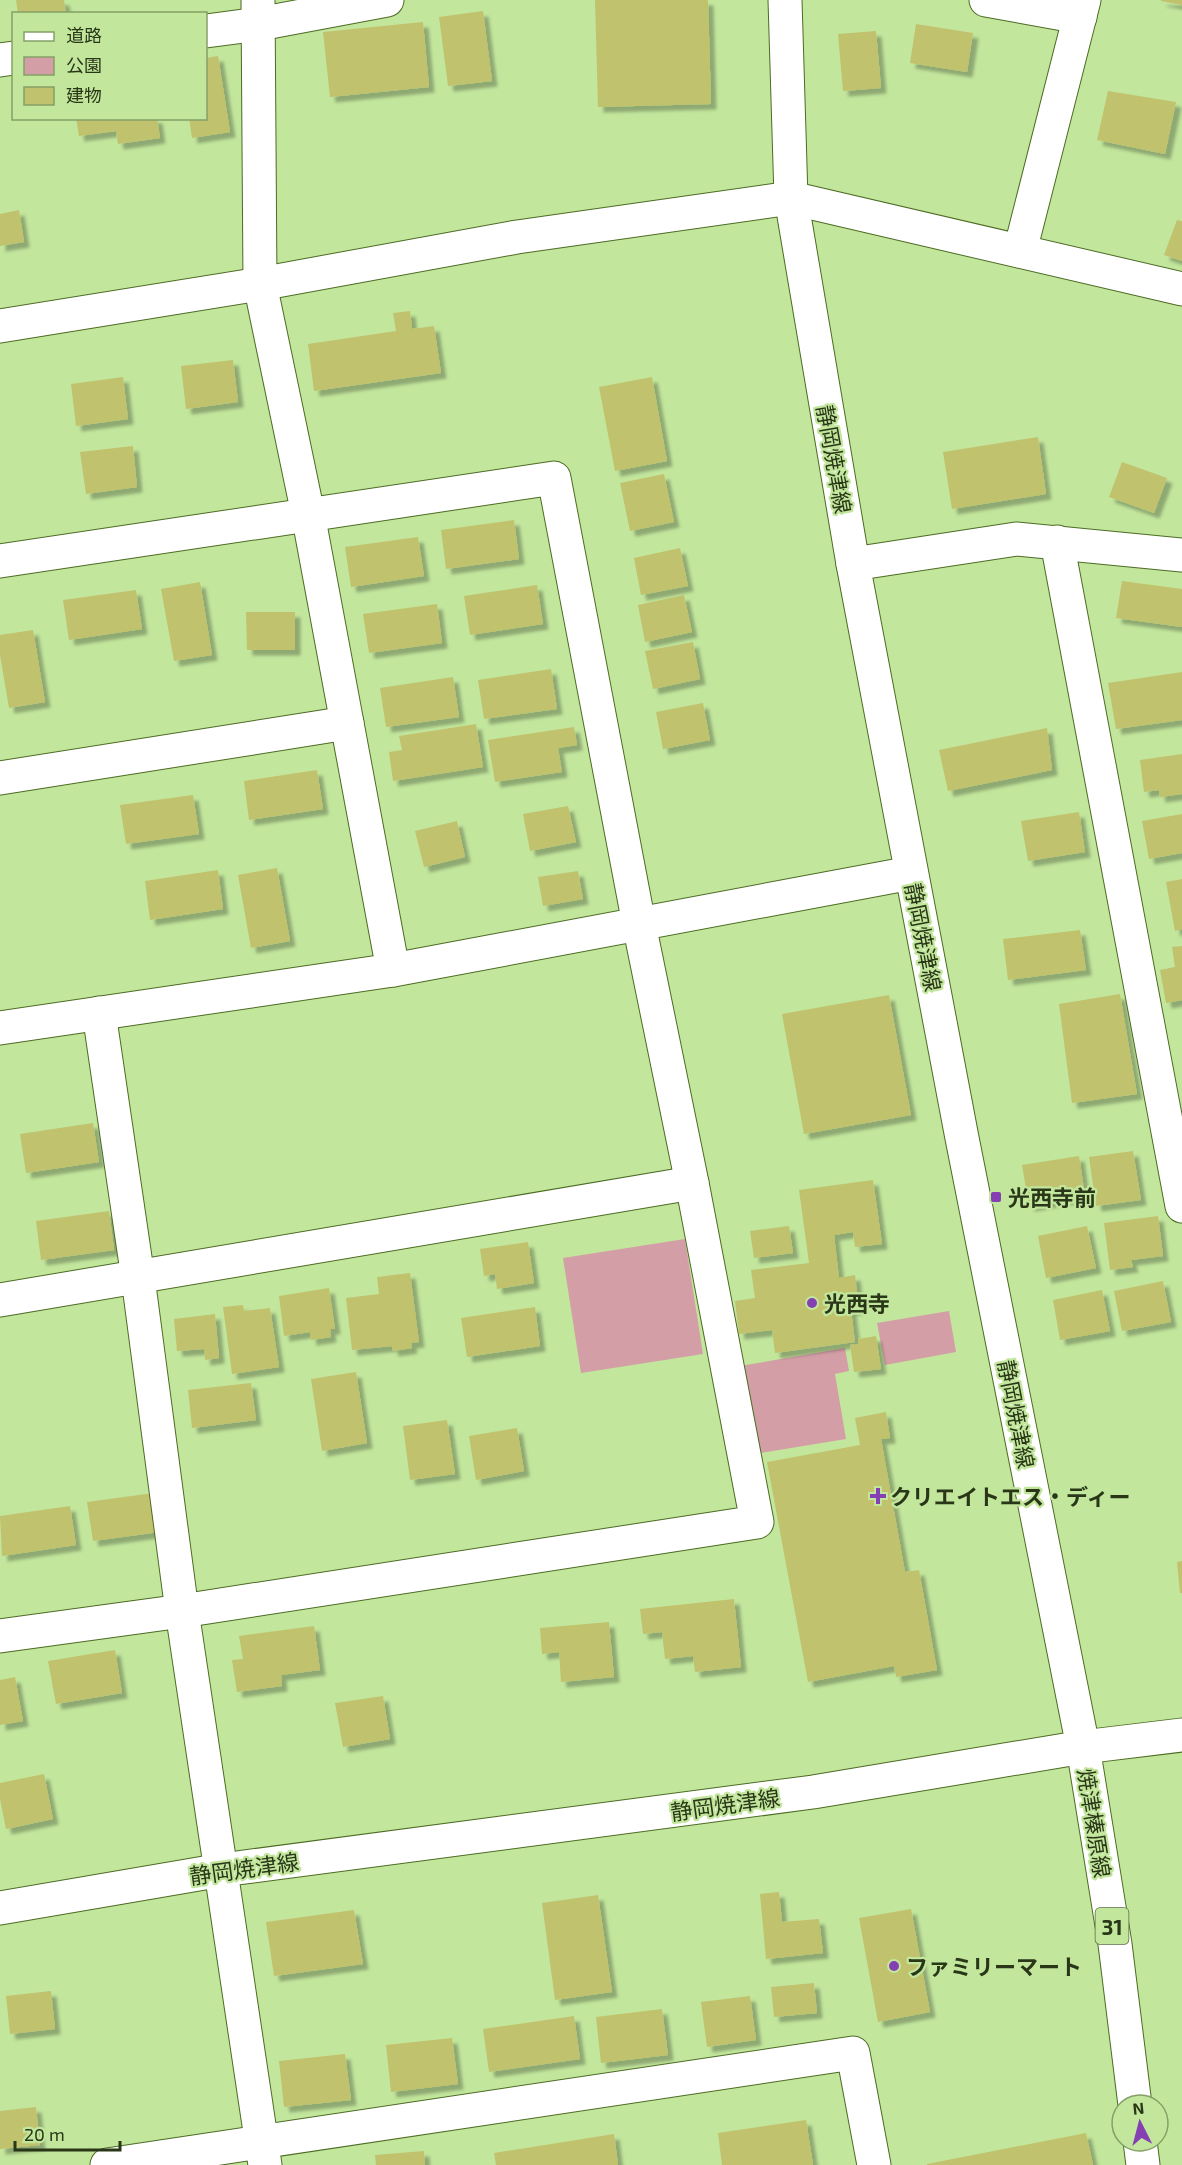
<svg xmlns="http://www.w3.org/2000/svg" width="1182" height="2165" viewBox="0 0 1182 2165" font-family="'Exo 2','Noto Sans JP',sans-serif">
<style>
.green{fill:#d49ea6}
.building{fill:#c1c26d;filter:url(#shadow)}
.lines{fill:none;stroke-linecap:round;stroke-linejoin:round}
.street-casing{stroke:#4d6b24;stroke-width:35}
.secondary-casing{stroke:#4d6b24;stroke-width:35}
.primary-casing{stroke:#4d6b24;stroke-width:35}
.street{stroke:#fff;stroke-width:33}
.secondary{stroke:#fff;stroke-width:33}
.primary{stroke:#fff;stroke-width:33}
.poi-dot{fill:#843fb2;stroke:#c2e69c;stroke-width:2}
.labels{text-anchor:middle;dominant-baseline:central;stroke-width:4.5;stroke-linejoin:round;paint-order:stroke}
.shield{fill:#c2e69c;stroke:#576b40;stroke-width:1.5}
.shield-label{font-size:21px;font-weight:bold;fill:#293618}
.street-label{font-size:22px;fill:#293618;stroke:#c2e69c}
.poi-label{font-size:22px;font-weight:bold;fill:#293618;stroke:#c2e69c;text-anchor:start}
</style>
<defs>
<filter id="shadow"><feDropShadow dx="5.5" dy="5.5" stdDeviation="1.5" flood-color="#0004"/></filter>
</defs>
<rect width="100%" height="100%" fill="#c2e69c"/>
<!-- green -->
<g class="green">
<polygon points="685,1239 703,1354 581,1373 563,1258"/>
<polygon points="949,1311 956,1352 885,1365 877,1323"/>
<polygon points="845,1348 849,1371 835,1374 846,1439 755,1454 740,1366"/>
</g>
<!-- building -->
<g class="building">
<polygon points="16,0 64,0 66,14 18,14"/>
<polygon points="595,0 708,0 711,104 598,107"/>
<polygon points="1161,0 1182,0 1182,5 1161,1"/>
<polygon points="483,11 492,81 448,86 439,17"/>
<polygon points="423,22 429,87 330,97 323,32"/>
<polygon points="916,24 973,33 967,72 910,63"/>
<polygon points="876,31 881,88 843,91 838,34"/>
<polygon points="218,56 230,132 192,138 189,118 206,118 206,58"/>
<polygon points="1108,91 1176,102 1165,154 1097,140"/>
<polygon points="76,118 157,118 160,138 118,144 116,131 79,136"/>
<polygon points="19,210 24,242 0,246 0,214"/>
<polygon points="1177,220 1182,221 1182,261 1164,255"/>
<polygon points="410,311 412,329 434,326 441,373 314,391 308,344 396,331 393,313"/>
<polygon points="233,360 238,402 186,409 181,366"/>
<polygon points="123,377 128,419 76,426 71,384"/>
<polygon points="652,377 667,461 615,471 599,387"/>
<polygon points="1038,437 1046,494 952,509 943,452"/>
<polygon points="133,446 137,487 86,494 80,452"/>
<polygon points="1122,462 1167,478 1154,513 1109,497"/>
<polygon points="664,474 674,522 630,531 620,483"/>
<polygon points="514,520 519,559 446,569 441,530"/>
<polygon points="418,537 424,576 351,587 345,547"/>
<polygon points="680,548 688,586 641,595 634,558"/>
<polygon points="1122,581 1182,589 1182,627 1116,618"/>
<polygon points="200,582 212,655 174,661 161,589"/>
<polygon points="537,585 543,624 470,635 464,596"/>
<polygon points="136,590 142,629 69,640 63,600"/>
<polygon points="684,595 692,632 645,642 638,605"/>
<polygon points="437,604 442,643 369,653 363,614"/>
<polygon points="246,612 295,612 295,650 247,650"/>
<polygon points="33,630 45,702 9,708 0,655 0,635"/>
<polygon points="693,642 700,679 653,689 645,651"/>
<polygon points="551,669 557,709 484,719 478,680"/>
<polygon points="1182,672 1182,720 1116,729 1108,683"/>
<polygon points="453,677 459,717 386,727 380,688"/>
<polygon points="703,703 710,740 663,749 656,712"/>
<polygon points="476,724 483,767 393,781 389,752 402,750 399,736"/>
<polygon points="574,727 577,745 558,748 562,772 495,782 488,740"/>
<polygon points="1047,728 1052,770 948,791 939,750"/>
<polygon points="1182,754 1182,794 1160,797 1159,790 1144,792 1140,760"/>
<polygon points="317,770 323,809 249,820 244,781"/>
<polygon points="193,795 199,834 126,844 120,805"/>
<polygon points="568,806 576,842 530,851 523,814"/>
<polygon points="1079,812 1085,852 1028,861 1021,821"/>
<polygon points="1182,814 1182,853 1149,859 1142,821"/>
<polygon points="457,821 465,857 424,867 415,831"/>
<polygon points="277,868 290,941 251,948 238,875"/>
<polygon points="218,870 223,909 150,920 145,881"/>
<polygon points="578,871 583,899 543,906 538,877"/>
<polygon points="1182,879 1182,929 1175,931 1166,882"/>
<polygon points="1080,930 1086,970 1008,980 1003,939"/>
<polygon points="1182,946 1182,1000 1166,1003 1160,970 1175,967 1172,947"/>
<polygon points="1120,994 1137,1094 1072,1103 1059,1004"/>
<polygon points="889,995 911,1115 804,1134 782,1014"/>
<polygon points="93,1123 99,1162 26,1173 20,1134"/>
<polygon points="1133,1151 1141,1200 1096,1206 1089,1157"/>
<polygon points="1079,1156 1085,1196 1029,1206 1022,1165"/>
<polygon points="873,1180 882,1244 855,1247 853,1232 834,1235 839,1278 855,1275 859,1309 851,1310 855,1342 775,1353 772,1330 739,1334 735,1301 755,1298 751,1270 809,1263 799,1190"/>
<polygon points="109,1211 114,1250 41,1260 36,1221"/>
<polygon points="1158,1216 1163,1256 1131,1260 1133,1267 1110,1270 1104,1223"/>
<polygon points="789,1226 793,1253 754,1258 750,1231"/>
<polygon points="1087,1226 1096,1268 1046,1278 1038,1236"/>
<polygon points="528,1242 534,1283 497,1289 495,1274 484,1276 480,1249"/>
<polygon points="410,1273 419,1342 411,1343 412,1348 393,1351 392,1346 352,1350 346,1298 379,1294 377,1277"/>
<polygon points="1163,1281 1171,1322 1122,1331 1114,1291"/>
<polygon points="329,1288 335,1329 330,1329 331,1337 311,1340 310,1332 284,1336 279,1296"/>
<polygon points="1102,1290 1110,1331 1060,1340 1053,1300"/>
<polygon points="243,1305 244,1311 270,1308 279,1367 232,1374 223,1307"/>
<polygon points="535,1307 540,1346 467,1357 461,1318"/>
<polygon points="215,1314 219,1358 205,1360 204,1349 177,1351 174,1319"/>
<polygon points="876,1336 881,1369 854,1372 850,1345 858,1344 858,1339"/>
<polygon points="356,1372 367,1443 322,1451 311,1379"/>
<polygon points="251,1383 256,1420 192,1428 188,1390"/>
<polygon points="886,1412 890,1438 881,1439 905,1572 919,1570 937,1670 896,1677 894,1666 808,1682 767,1462 860,1445 855,1418"/>
<polygon points="447,1420 455,1474 410,1480 403,1426"/>
<polygon points="517,1428 524,1471 476,1480 469,1436"/>
<polygon points="161,1492 167,1531 93,1541 87,1502"/>
<polygon points="70,1506 76,1545 2,1556 0,1516"/>
<polygon points="1182,1561 1182,1593 1180,1593 1177,1562"/>
<polygon points="734,1599 741,1667 695,1672 693,1656 665,1659 662,1632 643,1634 640,1609"/>
<polygon points="609,1622 614,1677 561,1682 559,1652 542,1654 540,1628"/>
<polygon points="314,1626 320,1670 281,1675 282,1686 237,1692 232,1660 243,1659 239,1636"/>
<polygon points="115,1650 122,1693 56,1704 48,1661"/>
<polygon points="15,1677 23,1721 0,1725 0,1680"/>
<polygon points="383,1696 390,1739 343,1747 335,1703"/>
<polygon points="44,1774 53,1819 6,1829 0,1799 0,1783"/>
<polygon points="779,1892 782,1922 819,1919 823,1953 766,1959 760,1894"/>
<polygon points="598,1895 612,1992 555,2000 542,1903"/>
<polygon points="911,1909 930,2012 878,2022 859,1918"/>
<polygon points="354,1910 363,1964 274,1976 266,1922"/>
<polygon points="814,1983 817,2013 774,2017 771,1987"/>
<polygon points="51,1991 55,2029 10,2034 6,1996"/>
<polygon points="750,1996 756,2040 707,2047 701,2002"/>
<polygon points="662,2009 668,2055 601,2063 596,2017"/>
<polygon points="574,2016 580,2059 489,2072 483,2029"/>
<polygon points="452,2038 458,2084 391,2092 386,2045"/>
<polygon points="345,2054 351,2100 284,2107 279,2061"/>
<polygon points="36,2107 40,2145 0,2149 0,2111"/>
<polygon points="806,2120 813,2165 722,2165 718,2133"/>
<polygon points="1086,2133 1093,2165 927,2165 927,2164"/>
<polygon points="614,2134 618,2165 496,2165 494,2153"/>
<polygon points="424,2151 425,2165 376,2165 375,2155"/>
</g>
<g class="lines">
<defs>
<g id="street">
<polyline points="258,0 260,284 308,514 393,970"/>
<polyline points="986,0 1080,17"/>
<polyline points="206,31 259,24 387,0"/>
<polyline points="0,60 14,58"/>
<polyline points="1020,251 1084,0"/>
<polyline points="1057,542 1182,1206"/>
<polyline points="0,561 554,478 639,924 692,1183 757,1522 182,1611 0,1636"/>
<polyline points="853,564 1016,539 1182,555"/>
<polyline points="0,778 347,723"/>
<polyline points="99,1013 138,1278 182,1611 265,2165"/>
<polyline points="0,1028 393,970 911,873"/>
<polyline points="0,1300 692,1183"/>
<polyline points="107,2165 853,2053 874,2165"/>
</g>
<g id="secondary">
<polyline points="0,326 260,284 517,237 791,198 1182,289"/>
<polyline points="0,1908 222,1870 813,1792 1083,1747 962,1138 853,564 791,198 785,0"/>
</g>
<g id="primary">
<polyline points="1135,2105 1115,1944 1083,1747 1182,1735"/>
<polyline points="1140,2141 1143,2165"/>
</g>
</defs>
<!-- street casing -->
<use href="#street" class="street-casing"/>
<!-- secondary casing -->
<use href="#secondary" class="secondary-casing"/>
<!-- primary casing -->
<use href="#primary" class="primary-casing"/>
<!-- street -->
<use href="#street" class="street"/>
<!-- secondary -->
<use href="#secondary" class="secondary"/>
<!-- primary -->
<use href="#primary" class="primary"/>
</g>
<!-- markers -->
<g class="poi-dot">
<rect x="990" y="1191" width="12" height="12" rx="3"/>
<circle cx="812" cy="1303" r="6"/>
<path d="M875 1487h6v6h6v6h-6v6h-6v-6h-6v-6h6z"/>
<circle cx="894" cy="1966" r="6"/>
</g>
<g class="labels">
<!-- shield labels -->
<rect class="shield" x="1095.5" y="1908" width="33" height="36" rx="4.5"/>
<g class="shield-label">
<text x="1112" y="1926">31</text>
</g>
<!-- street labels -->
<g class="street-label">
<text transform="translate(835 459) rotate(80)">静岡焼津線</text>
<text transform="translate(924 937) rotate(79)">静岡焼津線</text>
<text transform="translate(1017 1414) rotate(79)">静岡焼津線</text>
<text transform="translate(725 1804) rotate(-8)">静岡焼津線</text>
<text transform="translate(1095 1823) rotate(81)">焼津榛原線</text>
<text transform="translate(244 1868) rotate(-8)">静岡焼津線</text>
</g>
<!-- poi labels -->
<g class="poi-label">
<text x="1008" y="1197">光西寺前</text>
<text x="824" y="1303">光西寺</text>
<text x="890" y="1496">クリエイトエス・ディー</text>
<text x="906" y="1966">ファミリーマート</text>
</g>
</g>
<!-- legend -->
<rect x="12" y="12" width="195" height="108" fill="#c2e69c" stroke="#85a067" stroke-width="1.5"/>
<rect x="24" y="32" width="30" height="9" fill="#ffffff" stroke="#85a067" stroke-width="1.5"/>
<text x="66" y="42" font-size="18" fill="#293618">道路</text>
<rect x="24" y="57" width="30" height="18" fill="#d49ea6" stroke="#85a067" stroke-width="1.5"/>
<text x="66" y="72" font-size="18" fill="#293618">公園</text>
<rect x="24" y="87" width="30" height="18" fill="#c1c26d" stroke="#85a067" stroke-width="1.5"/>
<text x="66" y="102" font-size="18" fill="#293618">建物</text>
<!-- north arrow -->
<g transform="translate(1140 2123) rotate(354)"><circle r="28" fill="#c2e69c" stroke="#85a067" stroke-width="1.5"/>
<path d="M0-4.5L10 22L0 15L-10 22Z" fill="#843fb2"/>
<text y="-9" font-size="16" font-weight="bold" text-anchor="middle" fill="#293618">N</text>
</g>
<!-- scale -->
<path d="M15 2141v9h105v-9" fill="none" stroke="#293618" stroke-width="3"/>
<text x="24" y="2141" font-size="18" fill="#293618" stroke="#c2e69c" stroke-width="4.5" paint-order="stroke">20 m</text>
</svg>
